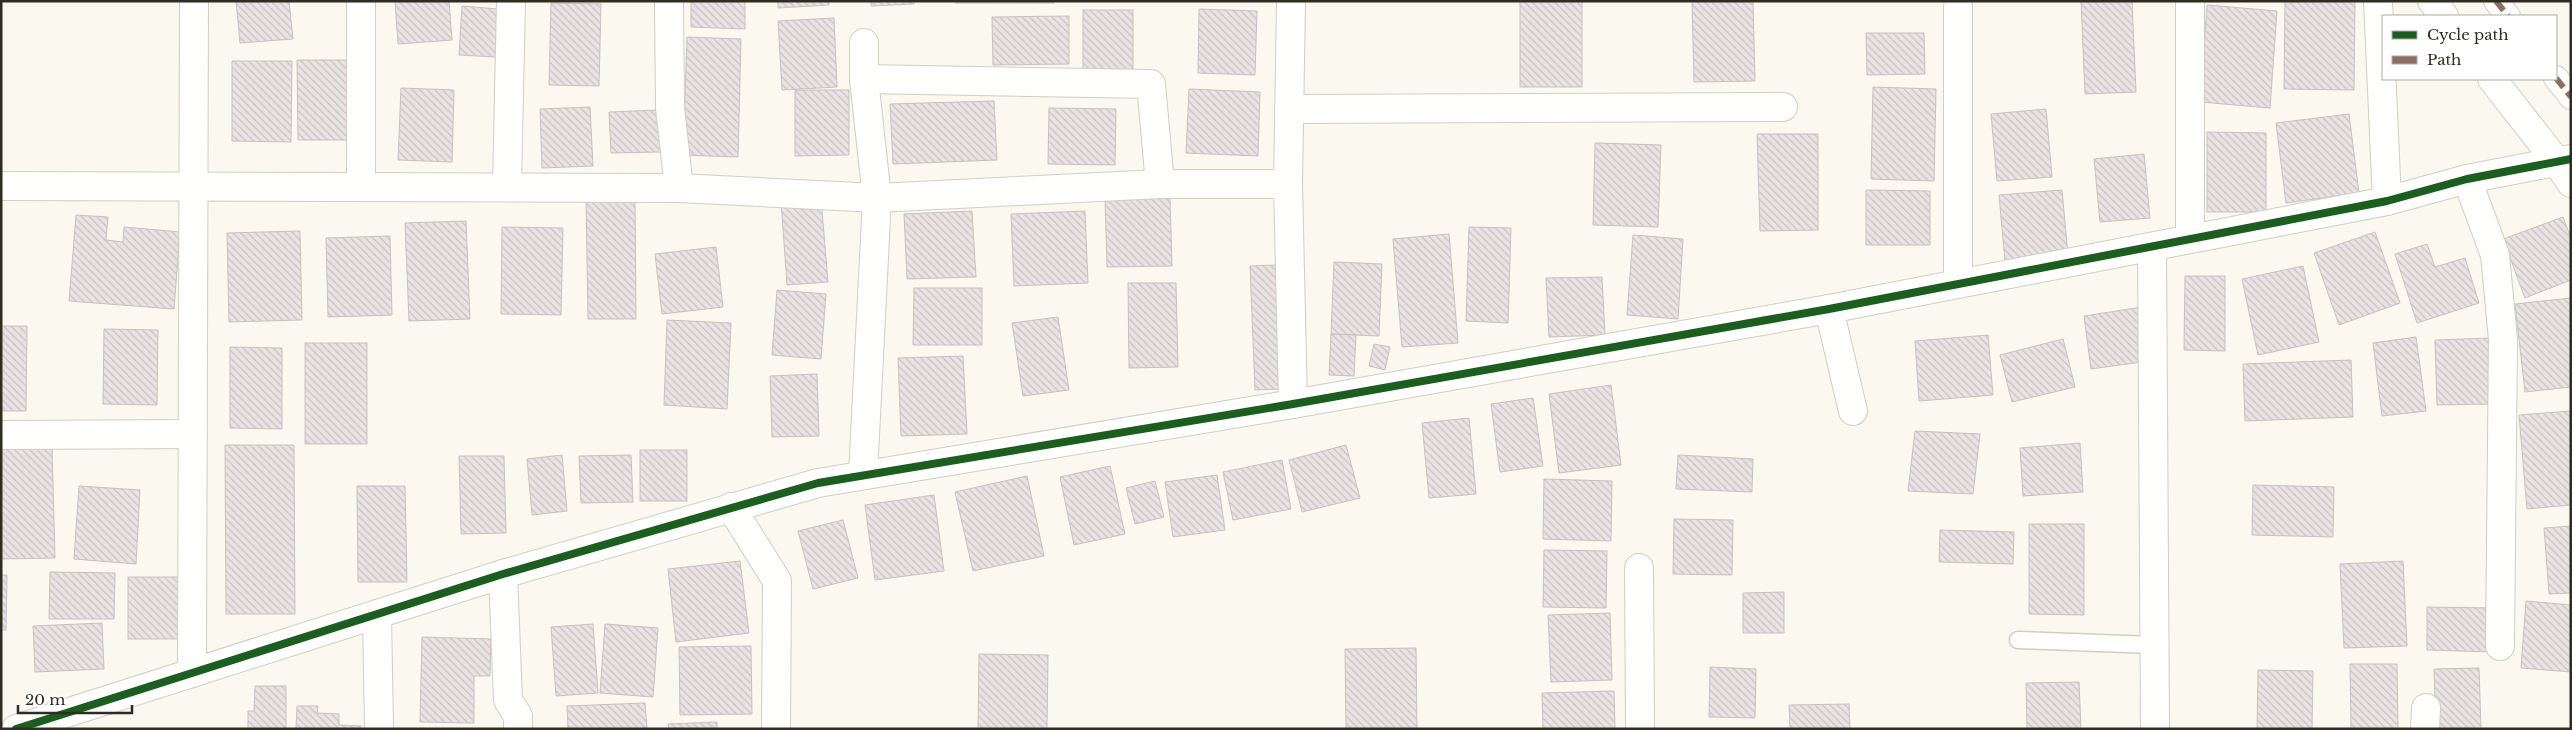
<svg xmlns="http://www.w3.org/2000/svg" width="2572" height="730" viewBox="0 0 2572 730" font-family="'Libre Baskerville',serif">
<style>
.building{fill:url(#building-back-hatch);stroke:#c7c2c2}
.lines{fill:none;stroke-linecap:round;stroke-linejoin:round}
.service-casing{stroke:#d0cec5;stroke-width:19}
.pedestrian-casing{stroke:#d0cec5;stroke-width:26}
.minor-casing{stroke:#d0cec5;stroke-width:30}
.service{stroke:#fefefd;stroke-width:16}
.pedestrian{stroke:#fefefd;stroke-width:24}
.minor{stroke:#fefefd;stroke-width:28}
.quiet{stroke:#8d6e63;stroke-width:6;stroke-dasharray:12 6;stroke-linecap:butt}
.cycleway-casing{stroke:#fff;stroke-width:11}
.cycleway{stroke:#1b5e20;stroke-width:8}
</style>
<defs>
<pattern id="building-back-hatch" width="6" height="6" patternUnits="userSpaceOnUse" patternTransform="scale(1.25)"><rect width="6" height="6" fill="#e9e3e3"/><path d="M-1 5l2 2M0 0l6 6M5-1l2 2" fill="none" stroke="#c8c3c2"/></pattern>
</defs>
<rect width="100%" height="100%" fill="#faf8ef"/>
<!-- building -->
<g class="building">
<polygon points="236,1 289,1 293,39 240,43"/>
<polygon points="395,1 449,1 452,40 398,44"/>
<polygon points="691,1 745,1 745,29 691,27"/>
<polygon points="778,1 829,1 829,5 778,8"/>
<polygon points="871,1 914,1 914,4 871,6"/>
<rect x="956" y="1" width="98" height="2"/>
<rect x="1520" y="1" width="62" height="86"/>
<polygon points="1692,1 1753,1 1755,81 1694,82"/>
<polygon points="2132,1 2136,92 2085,94 2081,2"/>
<polygon points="2285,1 2355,1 2354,90 2284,89"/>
<polygon points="551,3 601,4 599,86 549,85"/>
<polygon points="2207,5 2277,11 2270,108 2200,102"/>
<polygon points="462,6 498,9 495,57 459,55"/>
<polygon points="1199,9 1257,11 1255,75 1198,73"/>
<rect x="1083" y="10" width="50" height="61"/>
<polygon points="1069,16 1069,64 993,65 992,17"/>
<polygon points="834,18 837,87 782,90 778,21"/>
<polygon points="1866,33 1924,33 1925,74 1867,75"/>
<polygon points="687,37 741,39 738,157 683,155"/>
<polygon points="297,60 357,60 357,140 298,140"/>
<polygon points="232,61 292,61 291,142 232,141"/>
<polygon points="1873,87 1936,89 1934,181 1871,179"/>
<polygon points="401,88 454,90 452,162 398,160"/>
<polygon points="1189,89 1260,92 1258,156 1186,153"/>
<polygon points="795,90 849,90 849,155 795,156"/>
<polygon points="994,101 997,160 893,164 890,104"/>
<polygon points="590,107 593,166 542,168 540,109"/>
<polygon points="1049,108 1116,109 1115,165 1048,164"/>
<polygon points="2046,109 2052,177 1997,181 1991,114"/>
<polygon points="658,110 661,152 611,153 609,112"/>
<polygon points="2349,114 2359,193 2286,203 2276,123"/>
<polygon points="2207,132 2266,133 2266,212 2207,212"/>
<polygon points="1757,134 1818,134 1818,230 1760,231"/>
<polygon points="1595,143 1661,145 1658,227 1593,225"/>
<polygon points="2144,154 2150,218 2100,222 2094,159"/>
<polygon points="1866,190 1930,191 1930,245 1866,245"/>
<polygon points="2062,190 2068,255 2005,261 1999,195"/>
<polygon points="586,198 635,198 636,319 588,319"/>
<polygon points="821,198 828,282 787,285 781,201"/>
<polygon points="1170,198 1172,266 1107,267 1105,199"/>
<polygon points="972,211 976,277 907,279 904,214"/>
<polygon points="1085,211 1088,283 1014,286 1011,214"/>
<polygon points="76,215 108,217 106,240 123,242 124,227 180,232 174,309 69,301"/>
<polygon points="2563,217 2571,238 2571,280 2525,298 2503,239"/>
<polygon points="466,221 470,319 409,321 405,223"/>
<polygon points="502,227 563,228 561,315 501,314"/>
<polygon points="1469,227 1511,228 1508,323 1466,321"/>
<polygon points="300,231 302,320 229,322 227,233"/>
<polygon points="2375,232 2400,303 2339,325 2314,253"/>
<polygon points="1449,234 1458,343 1402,347 1393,239"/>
<polygon points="1633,235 1683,239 1678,319 1627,315"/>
<polygon points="390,236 392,315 328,317 326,238"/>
<polygon points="2427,244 2435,267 2465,258 2479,303 2417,323 2395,254"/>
<polygon points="716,247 723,307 662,314 655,254"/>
<polygon points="1334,262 1382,264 1379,336 1331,334"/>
<polygon points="1277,265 1282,389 1255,390 1250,266"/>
<polygon points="2303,266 2319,342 2258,355 2242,279"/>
<polygon points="2185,276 2225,276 2225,351 2184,350"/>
<polygon points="1602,277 1605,335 1549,337 1546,278"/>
<polygon points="1128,283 1176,283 1178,367 1129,368"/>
<polygon points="914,288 982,288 982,345 913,345"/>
<polygon points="777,290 826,294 821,359 772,355"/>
<polygon points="2571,298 2571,387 2525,392 2515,304"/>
<polygon points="2142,307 2149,361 2091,369 2084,316"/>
<polygon points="1058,317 1069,390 1023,396 1012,323"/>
<polygon points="667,320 731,323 727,409 664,405"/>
<polygon points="1,326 27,326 26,411 1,411"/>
<polygon points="104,329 158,330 157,405 103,404"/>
<polygon points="1331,334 1356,335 1354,376 1329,375"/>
<polygon points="1988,335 1993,395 1919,401 1915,341"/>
<polygon points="2416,337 2426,411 2382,416 2373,343"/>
<polygon points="2490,338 2492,404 2437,405 2435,340"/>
<polygon points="2063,339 2075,387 2012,402 2000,355"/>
<rect x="305" y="343" width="62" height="101"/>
<polygon points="1374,344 1390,347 1385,370 1369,366"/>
<polygon points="230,347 282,348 282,429 230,428"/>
<polygon points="963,356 967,434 901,436 898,358"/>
<polygon points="2351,360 2353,417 2245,421 2243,364"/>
<polygon points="817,374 819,436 772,437 770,376"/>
<polygon points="1611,385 1621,465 1559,473 1549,394"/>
<polygon points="1533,398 1543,466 1500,472 1491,404"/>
<polygon points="2571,411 2571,505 2527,509 2519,415"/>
<polygon points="1469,418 1476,494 1429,498 1422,423"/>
<polygon points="1915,431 1980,434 1973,494 1908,491"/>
<polygon points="2080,443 2083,492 2023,496 2020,448"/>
<polygon points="225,445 294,445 295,614 226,614"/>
<polygon points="1346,445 1360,498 1302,512 1289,460"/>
<polygon points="1,447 52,447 55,558 1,559"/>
<rect x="640" y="450" width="47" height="51"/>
<polygon points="562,455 567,511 532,515 527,459"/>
<polygon points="631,455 633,502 581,503 579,456"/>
<polygon points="1678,455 1753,459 1752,492 1676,489"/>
<polygon points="459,456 504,456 506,533 461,534"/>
<polygon points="1282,460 1291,509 1233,520 1223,472"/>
<polygon points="1110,466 1125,534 1074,545 1060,477"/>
<polygon points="1217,475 1225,530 1173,537 1165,482"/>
<polygon points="1027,476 1044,556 973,571 955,492"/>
<polygon points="1544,479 1612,481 1611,541 1543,539"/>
<polygon points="1155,481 1164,517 1135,524 1126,488"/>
<polygon points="2253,485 2334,487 2333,537 2252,535"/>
<polygon points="79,486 140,490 136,564 74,559"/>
<polygon points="357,486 405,486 407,582 358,582"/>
<polygon points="934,495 944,571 875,580 865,505"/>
<polygon points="1674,519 1733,520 1732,575 1673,574"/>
<polygon points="843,520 858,578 813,589 798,531"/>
<polygon points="2029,524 2084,524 2084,615 2029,614"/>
<polygon points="2571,526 2571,593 2549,594 2544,528"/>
<polygon points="1940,530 2014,532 2013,564 1939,562"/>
<polygon points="1544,550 1607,551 1606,608 1543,607"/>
<polygon points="740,561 749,633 676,642 668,569"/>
<polygon points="2403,561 2407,646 2344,648 2340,564"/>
<polygon points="50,572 115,573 114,619 49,619"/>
<polygon points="1,575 7,575 6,630 1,630"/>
<rect x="128" y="577" width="58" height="62"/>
<polygon points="1784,592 1784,633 1743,633 1743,593"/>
<polygon points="2526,601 2571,605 2571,672 2521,668"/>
<polygon points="2427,607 2493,608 2492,652 2427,650"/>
<polygon points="1610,613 1612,680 1551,682 1548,615"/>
<polygon points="102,623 104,669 35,672 33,626"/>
<polygon points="593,624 598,693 556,696 551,627"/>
<polygon points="605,624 658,628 653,697 600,693"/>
<polygon points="422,637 491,639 490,676 474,676 474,723 420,722"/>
<polygon points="751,646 752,714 680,715 679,647"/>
<polygon points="1416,648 1417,729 1346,729 1345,649"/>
<polygon points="979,654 1048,655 1047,729 978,729"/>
<polygon points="2350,664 2397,664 2398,729 2351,729"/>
<polygon points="1710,667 1756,669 1755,718 1709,717"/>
<polygon points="2479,668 2481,729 2436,729 2434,669"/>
<polygon points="2258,670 2313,671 2312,729 2257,729"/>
<polygon points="2079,682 2081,729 2027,729 2026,683"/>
<polygon points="255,686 286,686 286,729 248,729 248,711 254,711"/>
<polygon points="1614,691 1615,729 1543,729 1542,693"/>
<polygon points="645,703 647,729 568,729 567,706"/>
<polygon points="1849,704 1850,729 1790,729 1789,705"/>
<polygon points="297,706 318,706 317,713 339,714 339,725 361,726 360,729 296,729"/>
<polygon points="717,722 717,729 669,729 668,724"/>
</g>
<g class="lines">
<defs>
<polyline id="service" points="2018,640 2153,645"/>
<g id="pedestrian">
<polyline points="2496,1 2508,16"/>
<polyline points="2556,78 2571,97"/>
</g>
<g id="minor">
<polyline points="361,1 361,187"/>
<polyline points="669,1 670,108 679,188"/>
<polyline points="1291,1 1288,184 1293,404"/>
<polyline points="2378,1 2387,201"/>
<polyline points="2432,1 2444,16"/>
<polyline points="864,79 1151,84 1160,184"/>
<polyline points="2492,79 2557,162 2571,183"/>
<polyline points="1289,109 1783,107"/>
<polyline points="2467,179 2495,255 2503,340 2500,646"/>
<polyline points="1,186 679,188 877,198 1160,184 1288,184"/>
<polyline points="507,186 511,1"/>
<polyline points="2190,239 2190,1"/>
<polyline points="2152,247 2155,729"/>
<polyline points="1958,284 1958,7"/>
<polyline points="1829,309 1853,411"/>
<polyline points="1,435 193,434"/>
<polyline points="863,475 877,198 864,79 864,43"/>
<polyline points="731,507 777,581 776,729"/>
<polyline points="1639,568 1640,729"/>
<polyline points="503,574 508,700 518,716 518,729"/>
<polyline points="377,614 379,729"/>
<polyline points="192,673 194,1"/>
<polyline points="16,729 503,574 818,483 1293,404 1829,309 2387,201 2467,179 2571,159"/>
<polyline points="2425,729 2426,708"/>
</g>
</defs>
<!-- service casing -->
<use href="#service" class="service-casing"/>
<!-- pedestrian casing -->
<use href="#pedestrian" class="pedestrian-casing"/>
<!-- minor casing -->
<use href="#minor" class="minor-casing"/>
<!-- service -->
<use href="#service" class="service"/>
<!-- pedestrian -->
<use href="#pedestrian" class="pedestrian"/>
<!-- minor -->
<use href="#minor" class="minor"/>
<!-- quiet -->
<g class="quiet">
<polyline points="2496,1 2508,16"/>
<polyline points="2556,78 2571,97"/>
</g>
<defs>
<polyline id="cycleway" points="16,729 503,574 818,483 1293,404 1829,309 2387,201 2467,179 2571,159"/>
</defs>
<!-- cycleway casing -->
<use href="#cycleway" class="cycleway-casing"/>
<!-- cycleway -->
<use href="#cycleway" class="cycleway"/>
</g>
<!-- border -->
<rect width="2572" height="730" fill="none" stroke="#2f2d22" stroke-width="5"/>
<!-- legend -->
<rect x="2382" y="15" width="175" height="65" fill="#ffffff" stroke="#acaba7"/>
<rect x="2392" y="31" width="25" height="8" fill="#1b5e20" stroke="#acaba7"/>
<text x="2427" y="40" font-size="15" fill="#2f2d22">Cycle path</text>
<rect x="2392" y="56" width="25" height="8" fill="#8d6e63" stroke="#acaba7"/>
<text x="2427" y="65" font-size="15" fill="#2f2d22">Path</text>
<!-- scale -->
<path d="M18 705v8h114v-8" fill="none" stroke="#2f2d22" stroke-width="2.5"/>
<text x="25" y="705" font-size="15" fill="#2f2d22" stroke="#ffffff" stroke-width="4" paint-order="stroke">20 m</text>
</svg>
